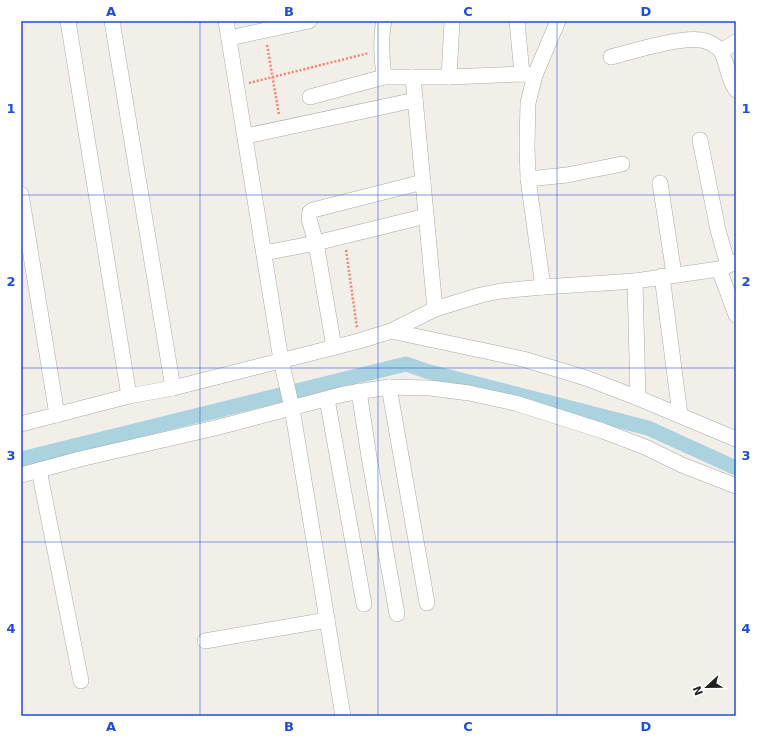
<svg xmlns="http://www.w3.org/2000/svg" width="757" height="737" viewBox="0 0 757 737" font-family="'DejaVu Sans',sans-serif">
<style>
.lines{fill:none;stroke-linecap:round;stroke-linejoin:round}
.canal{stroke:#aad3df;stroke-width:15}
.minor-casing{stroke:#a9a9a9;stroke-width:16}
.path{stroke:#fa8072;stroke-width:2.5;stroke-dasharray:2 2;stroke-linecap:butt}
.minor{stroke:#fff;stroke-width:15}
.grid{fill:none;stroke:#1d4ed8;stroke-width:1;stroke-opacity:0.55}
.neatline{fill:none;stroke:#1d4ed8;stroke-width:1.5}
.grid-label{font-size:13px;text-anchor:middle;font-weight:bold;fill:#1d4ed8}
</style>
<rect width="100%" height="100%" fill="#f2efe9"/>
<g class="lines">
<!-- canal -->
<polyline class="canal" points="21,459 406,364 426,371 648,428 736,468"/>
<defs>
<g id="minor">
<polyline points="68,21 129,396"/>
<polyline points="112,21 173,388"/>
<polyline points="226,21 281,360 292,408 343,716"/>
<path d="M 384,21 C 380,40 382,58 384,77"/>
<polyline points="517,21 522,74"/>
<polyline points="229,38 309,21"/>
<polyline points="721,51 736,42"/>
<path d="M 611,57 C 634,51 678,37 701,40 C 708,41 715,45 720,50 C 727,59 727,78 736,90"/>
<polyline points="413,77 435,309"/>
<polyline points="449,77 452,21"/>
<polyline points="310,97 384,77 449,77 522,74 535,75"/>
<polyline points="246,136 415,100"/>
<polyline points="700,140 718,230 728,265"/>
<polyline points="528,179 567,175 622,164"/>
<polyline points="660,183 674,274"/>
<polyline points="21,194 57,415"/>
<polyline points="264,253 316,243 426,216"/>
<polyline points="719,269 736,315"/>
<polyline points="662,276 680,415"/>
<polyline points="635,281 638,398"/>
<polyline points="543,287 528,179 527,145 528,103 535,75 558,21"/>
<polyline points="391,331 523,359 586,378 638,398 736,439"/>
<polyline points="334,347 316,243 309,219 310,212 313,210 423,182"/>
<polyline points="389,387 427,603"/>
<polyline points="359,391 369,457 397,614"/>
<polyline points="327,399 364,604"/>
<polyline points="21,424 129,396 173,388 359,341 391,331 435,309 481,295 501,291 543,287 635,281 719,269 736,262"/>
<polyline points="39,470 81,681"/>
<polyline points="21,475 80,459 215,428 344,394 389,387 430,388 469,393 515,403 603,431 645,447 682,465 736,486"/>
<polyline points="205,641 327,620"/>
</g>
</defs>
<!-- minor casing -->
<use href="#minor" class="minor-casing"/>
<!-- path -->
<g class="path">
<polyline points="267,45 279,115"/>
<polyline points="249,83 369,53"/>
<polyline points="346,250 357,328"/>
</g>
<!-- minor -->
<use href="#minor" class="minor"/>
</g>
<!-- grid -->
<path class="grid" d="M 200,21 L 200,716M 378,21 L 378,716M 557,21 L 557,716M 21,195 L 736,195M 21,368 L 736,368M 21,542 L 736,542"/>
<!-- border -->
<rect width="757" height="737" fill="none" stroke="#ffffff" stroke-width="44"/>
<!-- north arrow -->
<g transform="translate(707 687) rotate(248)" stroke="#ffffff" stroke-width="3" paint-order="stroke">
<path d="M0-3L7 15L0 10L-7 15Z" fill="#222222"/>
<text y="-6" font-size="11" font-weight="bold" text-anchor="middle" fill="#222222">N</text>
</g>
<rect x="22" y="22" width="713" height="693" class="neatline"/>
<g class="grid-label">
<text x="111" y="16">A</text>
<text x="289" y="16">B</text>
<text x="468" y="16">C</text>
<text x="646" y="16">D</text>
<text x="11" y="113">1</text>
<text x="746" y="113">1</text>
<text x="11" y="286">2</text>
<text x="746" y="286">2</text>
<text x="11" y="460">3</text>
<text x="746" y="460">3</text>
<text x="11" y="633">4</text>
<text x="746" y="633">4</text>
<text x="111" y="731">A</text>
<text x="289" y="731">B</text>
<text x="468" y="731">C</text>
<text x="646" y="731">D</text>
</g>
</svg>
